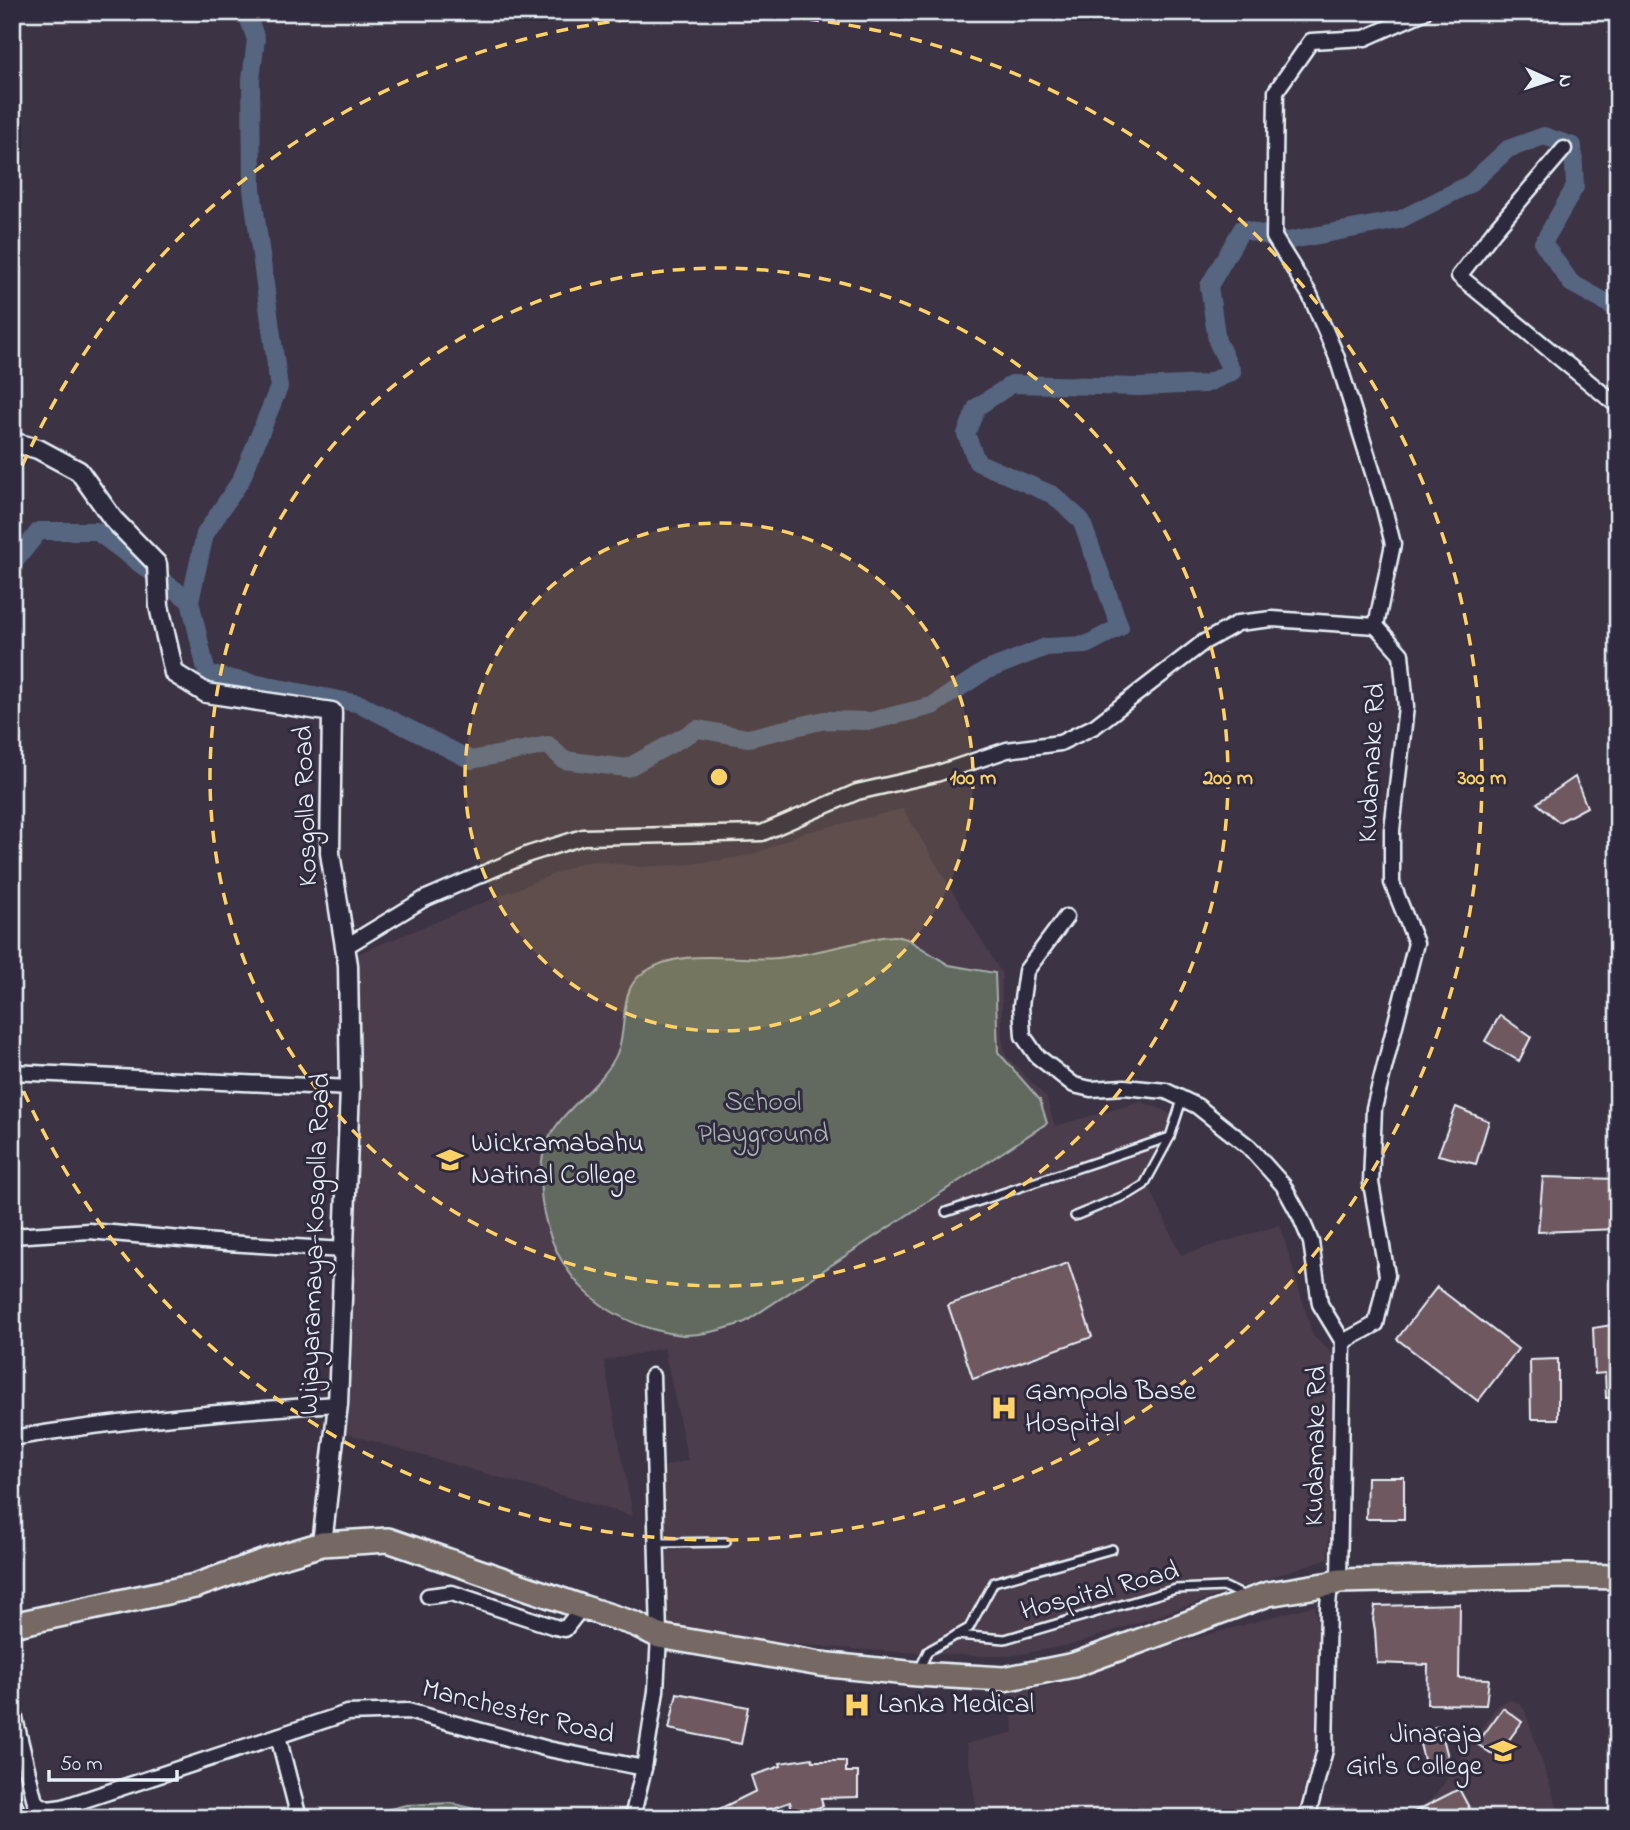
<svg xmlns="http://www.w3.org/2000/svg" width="1630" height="1830" viewBox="0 0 1630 1830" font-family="'Indie Flower',sans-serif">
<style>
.built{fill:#4c3e4c;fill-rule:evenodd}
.green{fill:#626b5f;stroke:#a5aeac;stroke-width:2}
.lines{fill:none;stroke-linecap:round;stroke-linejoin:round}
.canal{stroke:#566580;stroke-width:18}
.building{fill:#705960;stroke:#e8f1f8;stroke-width:2}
.service-casing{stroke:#e8f1f8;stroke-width:12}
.minor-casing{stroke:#e8f1f8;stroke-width:19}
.tertiary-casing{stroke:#e8f1f8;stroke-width:23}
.primary-casing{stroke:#e8f1f8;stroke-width:28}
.service{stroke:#2f2a3d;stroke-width:7}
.minor{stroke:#2f2a3d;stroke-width:14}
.tertiary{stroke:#2f2a3d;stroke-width:18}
.primary{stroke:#766964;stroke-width:23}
.ring{fill:none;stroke:#ffd166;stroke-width:3.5;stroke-dasharray:12 9}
.labels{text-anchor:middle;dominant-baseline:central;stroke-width:6;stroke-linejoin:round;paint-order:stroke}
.street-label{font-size:28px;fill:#e8f1f8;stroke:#2f2a3d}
.park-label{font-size:28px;fill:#acb5b3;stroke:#2f2a3d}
.poi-label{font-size:28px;fill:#e8f1f8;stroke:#2f2a3d;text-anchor:start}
.centre{fill:#ffd166;stroke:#2f2a3d;stroke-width:3.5}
.ring-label{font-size:21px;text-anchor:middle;font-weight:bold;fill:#ffd166;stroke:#2f2a3d;stroke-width:6;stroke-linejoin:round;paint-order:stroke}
</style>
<rect width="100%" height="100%" fill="#3c3344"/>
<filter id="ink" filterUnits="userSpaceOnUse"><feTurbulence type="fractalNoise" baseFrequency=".0143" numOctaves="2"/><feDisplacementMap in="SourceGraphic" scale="14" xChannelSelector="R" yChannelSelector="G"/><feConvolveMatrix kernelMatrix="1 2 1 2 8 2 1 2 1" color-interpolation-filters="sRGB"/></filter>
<g filter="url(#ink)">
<!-- built -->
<g class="built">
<path d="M 903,809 L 1002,974 L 1002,1037 L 1006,1056 L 1046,1097 L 1055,1126 L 1141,1102 L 1162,1109 L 1175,1117 L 1149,1186 L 1181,1255 L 1280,1225 L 1313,1336 L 1333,1354 L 1328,1558 L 1075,1644 L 1010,1656 L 977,1656 L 865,1650 L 713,1637 L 667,1627 L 649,1470 L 688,1460 L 664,1348 L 604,1361 L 633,1516 L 344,1433 L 361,1075 L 357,954 L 581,863 L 597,861 L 640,867 L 683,865 L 722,860 L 746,856 L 767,849 L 800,834 ZM 895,936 L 907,939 L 949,965 L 995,973 L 998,1052 L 1040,1100 L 726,1328 L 697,1333 L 663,1332 L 620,1318 L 551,1132 L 564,1115 L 594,1085 L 611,1063 L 618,1050 L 622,1030 L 677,959 L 777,958 L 808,953 L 882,937 Z"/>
<polygon points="1315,1605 1323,1671 1319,1725 1315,1751 1295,1818 978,1818 966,1744 1014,1732 1008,1694 1059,1684 1168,1646"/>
<polygon points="1511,1700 1519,1703 1525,1711 1561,1818 1323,1818 1333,1805 1341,1804 1400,1812 1411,1810 1423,1805 1435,1796 1494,1710 1501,1703"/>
</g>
<!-- green -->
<g class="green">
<path d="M 895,936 L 907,939 L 949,965 L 995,973 L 998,1052 L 1040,1100 L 1047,1123 L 745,1322 C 726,1329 704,1335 683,1335 C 673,1334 662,1332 652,1329 C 600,1314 562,1278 547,1226 C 540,1200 537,1174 545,1148 C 558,1108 603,1089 618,1051 C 628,1025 618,990 643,973 C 682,946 735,962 778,958 C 813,954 848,944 882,937 Z"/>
<polygon points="451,1803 494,1814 499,1818 354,1818 406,1805"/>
</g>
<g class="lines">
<!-- canal -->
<g class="canal">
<polyline points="12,565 39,531 96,531 190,601 207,674 360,704 471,760 548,745 564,760 627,768 698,729 748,738 825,720 871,721 932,706 985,671 1046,647 1086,645 1120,627 1081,520 1053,495 977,462 966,434 977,407 1012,384 1139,387 1205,384 1232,372 1217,341 1209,286 1242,229 1287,241 1399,220 1470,184 1508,149 1544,136 1573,146 1575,187 1543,243 1571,283 1618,309"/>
<polyline points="190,601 205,534 241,480 279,387 252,189 251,80 256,39 246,12"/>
<polyline points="12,699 12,700"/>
</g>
</g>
<!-- building -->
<g class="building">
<polygon points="1575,777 1587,807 1559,822 1537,803"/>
<polygon points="1500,1015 1531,1037 1519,1061 1485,1041"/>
<polygon points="1456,1107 1489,1121 1476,1164 1438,1155"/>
<polygon points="1543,1177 1618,1179 1618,1229 1538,1232"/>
<polygon points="1068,1263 1092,1337 973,1379 948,1305"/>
<polygon points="1437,1287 1518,1349 1478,1401 1397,1339"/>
<polygon points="1618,1324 1618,1398 1606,1398 1605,1373 1595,1374 1593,1328"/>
<polygon points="1558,1359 1558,1419 1531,1419 1530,1360"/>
<polygon points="1367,1477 1404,1477 1404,1519 1366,1519"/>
<polygon points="1460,1604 1459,1678 1489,1679 1486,1705 1427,1704 1428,1665 1377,1663 1375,1630 1373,1620 1375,1606"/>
<polygon points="677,1693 748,1707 741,1744 669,1729"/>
<polygon points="1503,1708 1522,1722 1500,1752 1492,1754 1477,1744"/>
<polygon points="1440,1726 1450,1765 1427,1772 1417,1732"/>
<polygon points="812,1758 813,1761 846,1761 846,1772 858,1772 858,1797 821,1798 823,1806 794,1816 790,1802 744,1818 701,1818 756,1791 751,1776 781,1766 780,1763"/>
<polygon points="1459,1789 1471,1811 1458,1818 1402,1818"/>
</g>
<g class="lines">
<defs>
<g id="service">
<polyline points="946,1212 1170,1137"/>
<polyline points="1075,1216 1131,1193 1144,1185 1170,1137 1182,1100"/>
<polyline points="657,1543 726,1542"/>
<polyline points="956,1635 1005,1639 1176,1589 1225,1587 1244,1596"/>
<polyline points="919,1670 928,1651 969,1628 994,1582 1112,1549"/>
</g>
<g id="minor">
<polyline points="1564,149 1494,231 1459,276 1618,406"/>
<polyline points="1066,917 1026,971 1021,1006 1023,1036 1037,1056 1074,1085 1091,1089 1124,1087 1166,1091 1197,1106 1249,1147 1283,1185 1300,1216 1311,1242 1320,1304 1343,1342"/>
<polyline points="345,947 424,899 529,854 583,837 762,833 857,792 936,774 1007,750 1060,743 1095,726 1204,642 1238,623 1272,619 1376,626"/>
<polyline points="12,1072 350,1088"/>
<polyline points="12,1236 89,1231 227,1243 344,1250"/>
<polyline points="1343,1342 1376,1324 1387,1275 1371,1183 1374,1108 1416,943 1392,883 1392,830 1406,707 1401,654 1376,626 1393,544 1384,508 1336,355 1310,295 1274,237 1276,91 1311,41 1365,38 1424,12"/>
<path d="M 12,1438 C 120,1420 229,1411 338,1404"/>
<polyline points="1339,1581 1343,1342"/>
<polyline points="428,1596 452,1593 555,1627 565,1629 582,1607"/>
<polyline points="12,1706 35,1802 48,1809 63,1807 347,1713 408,1711 548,1749 644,1768"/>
<polyline points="278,1736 299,1818"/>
<polyline points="12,1798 19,1818"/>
<polyline points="632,1818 644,1768 656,1691 659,1636 652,1376"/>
<polyline points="1307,1818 1325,1750 1328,1606 1330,1584"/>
</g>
<polyline id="tertiary" points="12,442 38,449 79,471 113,519 157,564 159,606 174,673 206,693 332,712 330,853 348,965 350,1088 338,1404 322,1544"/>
<polyline id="primary" points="12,1625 195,1586 265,1561 322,1544 388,1540 582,1607 635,1624 659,1636 820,1664 917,1674 1004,1679 1074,1665 1268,1594 1330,1584 1339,1581 1569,1576 1618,1577"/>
</defs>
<!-- service casing -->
<use href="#service" class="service-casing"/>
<!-- minor casing -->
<use href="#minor" class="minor-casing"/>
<!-- tertiary casing -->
<use href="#tertiary" class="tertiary-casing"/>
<!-- primary casing -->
<use href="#primary" class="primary-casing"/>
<!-- service -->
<use href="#service" class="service"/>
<!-- minor -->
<use href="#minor" class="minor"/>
<!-- tertiary -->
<use href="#tertiary" class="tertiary"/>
<!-- primary -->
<use href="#primary" class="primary"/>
</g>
</g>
<!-- distance rings -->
<circle cx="719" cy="777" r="254" fill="#ffd166" fill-opacity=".12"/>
<g class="ring">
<circle cx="719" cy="777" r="254"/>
<circle cx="719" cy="777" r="509"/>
<path d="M14 485A763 763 0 1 1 14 1069"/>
</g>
<!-- icons -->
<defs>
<symbol id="school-bare" viewBox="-9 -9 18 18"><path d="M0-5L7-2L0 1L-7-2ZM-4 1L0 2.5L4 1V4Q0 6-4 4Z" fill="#ffd166" stroke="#2f2a3d" stroke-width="2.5" paint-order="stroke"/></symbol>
<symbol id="hospital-bare" viewBox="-9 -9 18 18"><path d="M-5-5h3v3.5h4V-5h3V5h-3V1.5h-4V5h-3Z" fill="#ffd166" stroke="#2f2a3d" stroke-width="2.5" paint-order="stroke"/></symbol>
</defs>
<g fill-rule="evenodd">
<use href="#school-bare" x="431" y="1141" width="38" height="38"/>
<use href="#hospital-bare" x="985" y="1389" width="38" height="38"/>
<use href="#hospital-bare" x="838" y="1686" width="38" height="38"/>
<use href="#school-bare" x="1484" y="1732" width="38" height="38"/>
</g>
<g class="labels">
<!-- street labels -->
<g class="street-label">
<text transform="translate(1373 763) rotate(-87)">Kudamake Rd</text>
<text transform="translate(307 806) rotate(-92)">Kosgolla Road</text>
<text transform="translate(316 1244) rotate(-88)">Wijayaramaya-Kosgolla Road</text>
<text transform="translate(1317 1446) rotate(-89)">Kudamake Rd</text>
<text transform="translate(1100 1592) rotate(-15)">Hospital Road</text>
<text transform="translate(518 1713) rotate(14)">Manchester Road</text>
</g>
<!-- park labels -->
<g class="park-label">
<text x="763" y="1103">School<tspan x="763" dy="32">Playground</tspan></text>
</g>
<!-- poi labels -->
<g class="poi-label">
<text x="471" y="1144">Wickramabahu<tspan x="471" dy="32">Natinal College</tspan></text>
<text x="1025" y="1392">Gampola Base<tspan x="1025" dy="32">Hospital</tspan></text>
<text x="878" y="1705">Lanka Medical</text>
<text x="1482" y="1735" text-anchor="end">Jinaraja<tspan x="1482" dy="32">Girl's College</tspan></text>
</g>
</g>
<circle cx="719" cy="777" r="10" class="centre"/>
<g class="ring-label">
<text x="973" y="784">100 m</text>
<text x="1228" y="784">200 m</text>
<text x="1482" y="784">300 m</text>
</g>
<!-- margin -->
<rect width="1630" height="1830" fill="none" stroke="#2f2a3d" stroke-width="42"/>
<rect x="21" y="21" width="1588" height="1788" fill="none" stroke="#e8f1f8" stroke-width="2.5" filter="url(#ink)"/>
<!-- north arrow -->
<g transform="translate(1550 80) rotate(93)" stroke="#2f2a3d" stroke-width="5" paint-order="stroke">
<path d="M0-5L12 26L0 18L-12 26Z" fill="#e8f1f8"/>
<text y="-10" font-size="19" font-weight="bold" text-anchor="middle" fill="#e8f1f8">N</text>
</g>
<!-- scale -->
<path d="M49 1770v10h128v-10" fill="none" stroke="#e8f1f8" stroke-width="3.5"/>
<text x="60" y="1770" font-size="21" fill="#e8f1f8" stroke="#2f2a3d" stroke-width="5" paint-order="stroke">50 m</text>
</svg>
